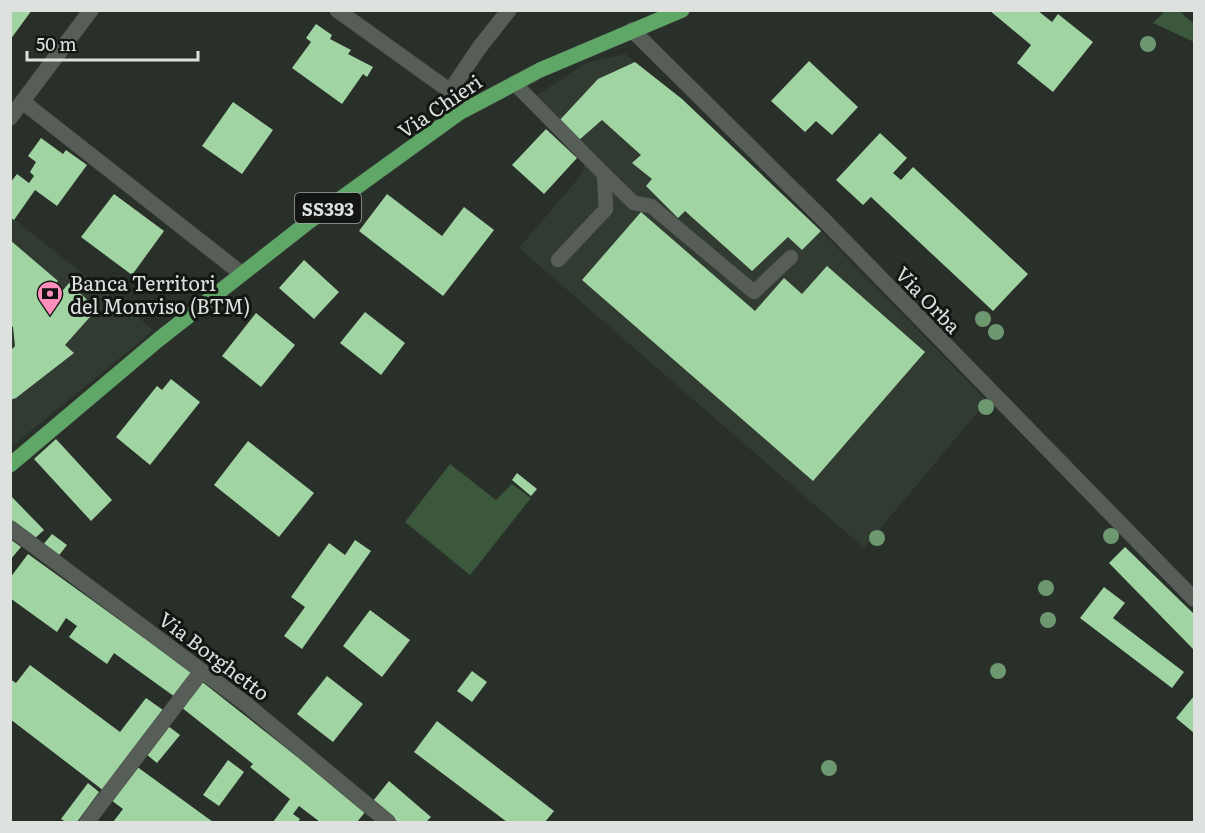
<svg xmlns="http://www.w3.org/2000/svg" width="1205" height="833" viewBox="0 0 1205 833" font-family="Literata,serif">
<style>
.built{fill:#323b32}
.green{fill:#3b573c}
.building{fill:#a1d4a3}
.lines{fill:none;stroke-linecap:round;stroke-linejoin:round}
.lane-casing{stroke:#474c47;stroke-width:15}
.street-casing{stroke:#474c47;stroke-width:16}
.primary-casing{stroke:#474c47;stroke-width:16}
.lane{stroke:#575e58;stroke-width:14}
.street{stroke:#575e58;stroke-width:15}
.primary{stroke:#5ea766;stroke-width:15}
.tree{fill:#6e9870}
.labels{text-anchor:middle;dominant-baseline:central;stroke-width:6;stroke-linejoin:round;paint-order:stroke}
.shield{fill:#131613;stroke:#a1a5a1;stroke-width:1.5}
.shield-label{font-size:18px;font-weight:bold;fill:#dee2de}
.street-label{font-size:20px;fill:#dee2de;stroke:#131613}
.poi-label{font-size:20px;fill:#dee2de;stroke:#131613;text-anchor:start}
</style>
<rect width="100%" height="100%" fill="#292f29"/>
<!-- built -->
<g class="built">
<polygon points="625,54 682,99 821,231 987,401 864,548 519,248 582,174 586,159 534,97 586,63"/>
<polygon points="11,217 154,330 11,447"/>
</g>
<!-- green -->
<g class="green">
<polygon points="1165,11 1179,11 1194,24 1194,42 1153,23"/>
<polygon points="450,464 496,500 512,484 531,498 470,575 405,522"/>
</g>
<!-- building -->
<g class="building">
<polygon points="10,10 32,10 10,40"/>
<polygon points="989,10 1037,10 1052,22 1058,14 1093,42 1053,92 1017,63 1031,45"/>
<polygon points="316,24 332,35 330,39 351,50 348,54 373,67 367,77 363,74 342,104 292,68 311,42 306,38"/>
<polygon points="809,61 858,107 832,135 816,121 805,132 771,101"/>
<polygon points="635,62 682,99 821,231 802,250 788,237 752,271 685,211 678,218 646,186 652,179 632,163 641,155 602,120 579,140 558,122 598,79"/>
<polygon points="233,102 273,130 242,174 202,146"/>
<polygon points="546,129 577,158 544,194 512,165"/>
<polygon points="880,133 907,158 893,173 901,180 913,167 1028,274 993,311 871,197 863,205 836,180"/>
<polygon points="41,138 63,154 66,150 87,165 57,206 35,190 14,220 10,217 10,183 17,174 29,183 34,176 30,172 36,162 28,156"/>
<polygon points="114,194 164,231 132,275 81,237"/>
<polygon points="387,194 442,236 464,207 494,230 443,296 359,231"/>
<polygon points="641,212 755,311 784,278 802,294 827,266 925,352 813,481 582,280"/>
<polygon points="10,240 58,281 51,288 59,295 69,283 97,309 65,345 74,353 16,398 10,400 10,351 15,346 13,327 10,325"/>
<polygon points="304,260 339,292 314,319 279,288"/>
<polygon points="365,312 405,343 381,375 340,343"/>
<polygon points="256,313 295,345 261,387 222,356"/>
<polygon points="171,379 200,402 150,465 116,437 157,386 162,390"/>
<polygon points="56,439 112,500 91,521 34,459"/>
<polygon points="248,441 314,493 279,537 214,485"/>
<polygon points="517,473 537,489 531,496 512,480"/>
<polygon points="10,495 44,530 33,540 10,523"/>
<polygon points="52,534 67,545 57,558 42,546"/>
<polygon points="10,539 21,547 10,560"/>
<polygon points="355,540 371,551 302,649 284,636 305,607 291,597 329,543 345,555"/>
<polygon points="1125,547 1194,614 1194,650 1109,563"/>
<polygon points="28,554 193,673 175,697 114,653 107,664 69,637 77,626 66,618 57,632 10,598 10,578"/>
<polygon points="1104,587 1125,603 1113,618 1184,672 1172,688 1080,618"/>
<polygon points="370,610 410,640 382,677 343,646"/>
<polygon points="30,665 120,732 146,698 163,710 104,791 10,719 10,679 16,683"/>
<polygon points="472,671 487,682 472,702 457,691"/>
<polygon points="327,676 363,704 333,742 297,714"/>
<polygon points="201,681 366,811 357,822 320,822 299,806 293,814 300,819 298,822 273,822 290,799 250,767 253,764 181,707"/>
<polygon points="1194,696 1194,733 1176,718"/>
<polygon points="437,721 554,811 545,822 507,822 414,752"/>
<polygon points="168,726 180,735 157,763 146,754"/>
<polygon points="228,760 244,772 219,806 203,795"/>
<polygon points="136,766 213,822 113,822 123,809 111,800"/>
<polygon points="389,781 431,817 426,822 398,822 373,801"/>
<polygon points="88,783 99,792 77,822 66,822 61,819"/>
</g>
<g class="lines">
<defs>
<g id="lane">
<polyline points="514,83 604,174 606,209 558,260"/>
<polyline points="604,174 634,203 651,206 754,292 791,257"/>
</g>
<g id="street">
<polyline points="337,10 450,91"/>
<polyline points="632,30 824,220 1194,599"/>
<polyline points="23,102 242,274"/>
<polyline points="459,113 450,91 479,48 509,10"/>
<polyline points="10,118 91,10"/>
<polyline points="10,528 246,704 388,822"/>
<polyline points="87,822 201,672"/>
</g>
<polyline id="primary" points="10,465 158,340 307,223 459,113 540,70 682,10"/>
</defs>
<!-- lane casing -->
<use href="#lane" class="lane-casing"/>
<!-- street casing -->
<use href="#street" class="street-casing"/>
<!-- primary casing -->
<use href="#primary" class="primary-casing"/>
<!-- lane -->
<use href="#lane" class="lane"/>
<!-- street -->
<use href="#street" class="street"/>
<!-- primary -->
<use href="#primary" class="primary"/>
</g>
<!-- trees -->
<g class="tree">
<circle cx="1148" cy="44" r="8"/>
<circle cx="983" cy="319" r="8"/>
<circle cx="996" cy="332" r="8"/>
<circle cx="986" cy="407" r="8"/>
<circle cx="1111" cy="536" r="8"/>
<circle cx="877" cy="538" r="8"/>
<circle cx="1046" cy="588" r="8"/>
<circle cx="1048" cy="620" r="8"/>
<circle cx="998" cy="671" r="8"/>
<circle cx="829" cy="768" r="8"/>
</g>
<!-- icons -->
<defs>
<symbol id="bank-pin" viewBox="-11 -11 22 30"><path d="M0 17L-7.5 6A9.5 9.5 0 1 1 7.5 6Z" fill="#ff8ebb" stroke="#131613"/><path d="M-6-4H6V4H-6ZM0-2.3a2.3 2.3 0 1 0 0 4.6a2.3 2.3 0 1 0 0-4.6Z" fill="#111"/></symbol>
</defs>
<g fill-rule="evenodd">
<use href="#bank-pin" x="35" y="279" width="30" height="40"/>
</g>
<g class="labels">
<!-- shield labels -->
<rect class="shield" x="295" y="193" width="66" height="30" rx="4.5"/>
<g class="shield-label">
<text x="328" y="208">SS393</text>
</g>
<!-- street labels -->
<g class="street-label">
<text transform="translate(439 105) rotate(-34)">Via Chieri</text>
<text transform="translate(929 299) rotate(46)">Via Orba</text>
<text transform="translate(215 655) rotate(37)">Via Borghetto</text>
</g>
<!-- poi labels -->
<g class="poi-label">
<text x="70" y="282">Banca Territori<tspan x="70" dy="23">del Monviso (BTM)</tspan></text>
</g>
</g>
<!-- border -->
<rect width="1205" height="833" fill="none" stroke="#dee2de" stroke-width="24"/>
<!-- scale -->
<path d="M27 51v9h171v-9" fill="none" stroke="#dee2de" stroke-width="3"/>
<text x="36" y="51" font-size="18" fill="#dee2de" stroke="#131613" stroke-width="4.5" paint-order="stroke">50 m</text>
</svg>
